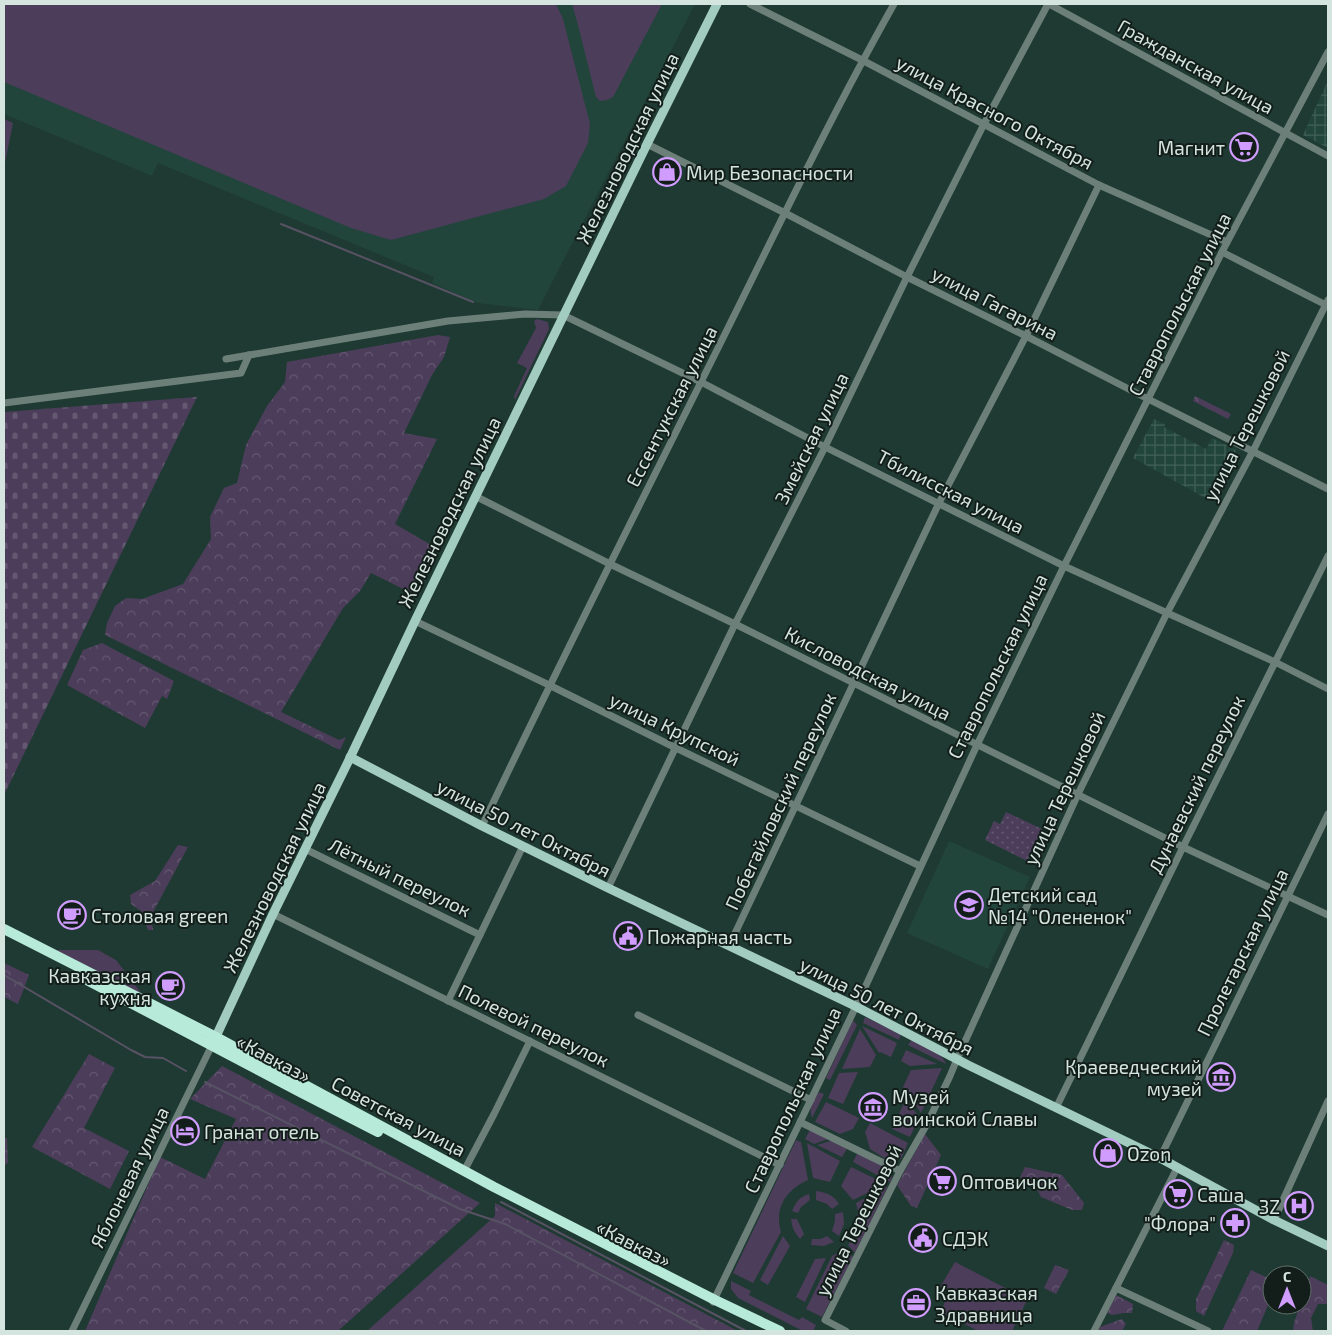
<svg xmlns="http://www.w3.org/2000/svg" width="1332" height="1335" viewBox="0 0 1332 1335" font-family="'Exo 2',sans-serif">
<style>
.built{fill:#22453b}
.industrial{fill:url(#industrial-grid)}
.grass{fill:#4c3d5b}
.forest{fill:url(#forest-crowns)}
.cemetery{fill:url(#cemetery-stones)}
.park{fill:url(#park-dots)}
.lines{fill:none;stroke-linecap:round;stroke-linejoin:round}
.stream{stroke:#575264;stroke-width:2}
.minor{stroke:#6c8079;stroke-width:7}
.major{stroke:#a2ccbf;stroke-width:9}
.highway{stroke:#b8eada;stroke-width:10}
.labels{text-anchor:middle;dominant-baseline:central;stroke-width:4;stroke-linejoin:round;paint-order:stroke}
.street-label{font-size:19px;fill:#d4e4de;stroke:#131e1a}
.poi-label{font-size:19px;fill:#d4e4de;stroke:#131e1a;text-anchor:start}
</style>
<defs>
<pattern id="industrial-grid" width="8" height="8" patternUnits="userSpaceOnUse" patternTransform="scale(1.25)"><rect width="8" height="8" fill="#22453b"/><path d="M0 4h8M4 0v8" fill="none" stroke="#416057"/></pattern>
<pattern id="forest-crowns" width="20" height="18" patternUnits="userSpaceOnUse" patternTransform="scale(1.25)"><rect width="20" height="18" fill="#4c3d5b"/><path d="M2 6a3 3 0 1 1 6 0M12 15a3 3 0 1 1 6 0" fill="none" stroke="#655972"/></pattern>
<pattern id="cemetery-stones" width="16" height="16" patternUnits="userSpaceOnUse" patternTransform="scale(1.25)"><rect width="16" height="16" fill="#4c3d5b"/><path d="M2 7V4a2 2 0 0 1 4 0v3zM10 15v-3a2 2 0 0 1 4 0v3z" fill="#655972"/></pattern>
<pattern id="park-dots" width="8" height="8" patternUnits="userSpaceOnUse" patternTransform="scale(1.25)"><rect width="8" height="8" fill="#4c3d5b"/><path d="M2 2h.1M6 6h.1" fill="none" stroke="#655972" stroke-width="1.8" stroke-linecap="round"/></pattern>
</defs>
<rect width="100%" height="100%" fill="#1f3a32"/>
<!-- built -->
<g class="built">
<polygon points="4,4 695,4 538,310 478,303 432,283 434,277 158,163 152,176 4,114"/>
<polygon points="949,841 1030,877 988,969 907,933"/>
</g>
<!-- industrial -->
<g class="industrial">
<polygon points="1328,80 1328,148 1303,135"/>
<polygon points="1154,419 1165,424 1164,427 1206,449 1212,438 1236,450 1209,500 1133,458"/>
</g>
<!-- grass -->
<g class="grass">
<polygon points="4,4 556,4 563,19 590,124 588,143 566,186 544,199 391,240 351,228 4,82"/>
<polygon points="572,4 662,4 613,97 607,100 600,101 596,97 578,25"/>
<polygon points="4,119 13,123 4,168"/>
<polygon points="537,319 548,322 549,329 515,400 514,396 527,368 517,363 536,328 534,321"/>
<polygon points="55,950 98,950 116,960 142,994"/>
<polygon points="865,1017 901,1034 899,1040 863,1023"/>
<polygon points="853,1020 857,1025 830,1080 826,1078"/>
<polygon points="862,1026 897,1043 891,1057 880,1052 879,1053"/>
<polygon points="860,1029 876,1055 870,1067 842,1069"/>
<path d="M 912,1039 C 923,1045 941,1050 946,1064 L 908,1045 Z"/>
<polygon points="906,1050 937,1064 910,1066 901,1061"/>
<polygon points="942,1068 921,1113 903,1087 911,1070"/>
<polygon points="858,1072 843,1104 828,1098 839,1073"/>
<path d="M 819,1092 L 824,1094 L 812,1118 C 808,1108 814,1100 819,1092 Z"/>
<polygon points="906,1099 919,1117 910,1137 892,1129"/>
<polygon points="826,1102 859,1118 853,1129 840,1134 815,1122"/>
<polygon points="870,1123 908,1143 901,1159 889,1161 870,1149 865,1132"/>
<polygon points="811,1128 831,1138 814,1144 805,1139"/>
<path d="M 796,1140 L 801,1142 L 808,1180 C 786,1190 774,1208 781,1232 L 753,1283 L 733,1273 Z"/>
<polygon points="834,1140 848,1147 842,1157 817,1145"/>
<polygon points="807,1143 840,1161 830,1182 813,1178"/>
<polygon points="858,1152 888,1167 892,1177 890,1182 853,1162"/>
<polygon points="851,1167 886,1184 853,1200 841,1186"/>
<polygon points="888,1186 855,1253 848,1245 855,1236 858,1211 856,1203"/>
<path d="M 816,1191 C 825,1192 834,1195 839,1204 L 832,1209 L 827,1204 L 816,1200 Z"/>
<path d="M 809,1194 L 810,1200 L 801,1207 L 798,1213 L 792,1211 C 796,1202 799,1197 809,1194 Z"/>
<polygon points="843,1212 844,1224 839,1236 832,1231 835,1221 835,1214"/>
<path d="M 791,1219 L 797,1219 L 804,1234 L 800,1239 C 794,1232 792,1227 791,1219 Z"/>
<polygon points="783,1236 790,1246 768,1285 760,1280"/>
<polygon points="827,1236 834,1242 824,1246 811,1245 812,1239 821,1239"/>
<polygon points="846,1249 853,1257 822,1317 806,1309 832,1256"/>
<polygon points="826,1258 805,1302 796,1297 815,1259"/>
<polygon points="955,1262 1027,1299 1030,1294 1012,1331 978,1331 941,1312 949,1291 940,1287"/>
<polygon points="731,1281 751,1291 749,1295 799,1320 802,1317 816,1325 813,1331 803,1331 738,1298 731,1289"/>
</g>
<!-- forest -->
<g class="forest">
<polygon points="438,335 450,337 444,357 432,375 404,433 437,439 395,524 433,546 432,565 415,595 371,573 360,591 343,608 281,712 339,740 346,737 340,750 105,635 107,623 115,606 126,598 142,599 183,584 211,539 210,517 224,488 237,483 246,445 267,406 285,382 287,362"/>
<polygon points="1195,396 1231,414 1228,419 1193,401"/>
<polygon points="102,643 174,681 167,699 162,696 145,728 67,685 83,650"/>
<polygon points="178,845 188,847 151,916 153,930 148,930 141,911 131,904 130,895 155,881"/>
<polygon points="4,963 29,975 18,1004 4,997"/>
<polygon points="89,1054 115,1068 84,1128 129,1151 110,1189 32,1147"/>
<polygon points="222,1066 480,1203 338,1331 85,1331 160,1157 205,1179 236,1119 190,1099"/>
<polygon points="925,1134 941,1155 917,1208 911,1206 897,1185"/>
<polygon points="4,1138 7,1138 8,1162 4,1167"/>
<polygon points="1025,1167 1062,1175 1084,1203 1082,1210 1072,1210 1041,1197 1037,1189 1020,1177"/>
<polygon points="495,1203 738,1331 367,1331 495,1216"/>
<polygon points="1224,1240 1234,1245 1233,1253 1204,1316 1196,1311 1196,1299"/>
<polygon points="1055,1265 1069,1270 1056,1294 1044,1288"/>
<polygon points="1251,1270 1272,1280 1272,1296 1257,1331 1222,1331"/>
<path d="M 1310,1276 L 1328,1285 L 1328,1304 L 1318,1304 L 1311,1318 L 1313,1331 L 1293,1331 L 1294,1323 L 1300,1305 L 1302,1305 C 1302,1295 1308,1286 1310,1276 Z"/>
<polygon points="1116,1295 1133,1304 1132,1313 1124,1313 1112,1315 1107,1313"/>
<polygon points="1122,1319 1126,1324 1122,1331 1098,1331 1100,1327"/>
</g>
<!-- cemetery -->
<polygon class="cemetery" points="197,397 4,795 4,412"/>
<!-- park -->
<polygon class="park" points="1006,812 1042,829 1027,861 985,840 994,821 1000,824"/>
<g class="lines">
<!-- stream -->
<g class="stream">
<polyline points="281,224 473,302"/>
<polyline points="4,975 131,1050 145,1057 163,1058 186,1071"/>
<polyline points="205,1082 460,1209 505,1224 706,1331"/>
<polyline points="501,1202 746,1331"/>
</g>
<!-- minor -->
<g class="minor">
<polyline points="750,4 862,60 1099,185 1227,242"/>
<polyline points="1049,4 1328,156"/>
<polyline points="647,144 785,213 907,277 1026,336 1148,399 1328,489"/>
<polyline points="1222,252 1328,306"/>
<polyline points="226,359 448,321 525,314 563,315 701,382 825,447 1064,566 1275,662 1328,689"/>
<polyline points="4,403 241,373 249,355"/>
<polyline points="475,496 610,564 735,624 1183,847 1328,915"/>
<polyline points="415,621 549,685 676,748 920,866"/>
<path d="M 482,826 C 556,670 634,516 711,362 C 771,242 828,121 894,4"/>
<polyline points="305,849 480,935"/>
<polyline points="608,888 735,624 825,447 907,277 984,124 1048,4"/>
<polyline points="273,914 780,1165"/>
<polyline points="729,946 939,503 1026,336 1099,185"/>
<polyline points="448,1001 523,846"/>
<polyline points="638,1015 811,1100"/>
<polyline points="1056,1108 1183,847 1328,556"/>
<polyline points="800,1122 900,1171"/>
<polyline points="1160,1158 1328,814"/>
<polyline points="464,1171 494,1114 530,1041"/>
<polyline points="1274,1220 1328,1101"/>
<polyline points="1116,1288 1208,1331"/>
<polyline points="713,1302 861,996 977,745 1064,566 1223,250 1328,52"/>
<polyline points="72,1331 212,1045"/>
<polyline points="846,1331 825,1320 900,1171 927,1124 950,1076 957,1059 1078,794 1167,613 1253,451 1328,300"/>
<polyline points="1094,1331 1177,1168"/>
</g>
<!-- major -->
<g class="major">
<polyline points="350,757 482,826 608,888 855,1006 968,1065 1160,1158 1274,1220 1328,1246"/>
<polyline points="213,1043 273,914 348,762 415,621 647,144 717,4"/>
</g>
<!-- highway -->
<g class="highway">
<polyline points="4,929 216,1037 494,1187 715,1300 780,1331"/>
<polyline points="85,979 300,1092 378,1132"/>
</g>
</g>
<!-- icons -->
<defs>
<symbol id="supermarket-ring" viewBox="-11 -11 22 22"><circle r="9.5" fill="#131e1a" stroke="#d09dff" stroke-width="1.5"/><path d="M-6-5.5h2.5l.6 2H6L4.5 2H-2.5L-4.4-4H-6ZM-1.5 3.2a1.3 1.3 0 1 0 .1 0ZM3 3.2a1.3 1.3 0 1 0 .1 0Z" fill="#d09dff"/></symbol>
<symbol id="shop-ring" viewBox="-11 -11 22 22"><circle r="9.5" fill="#131e1a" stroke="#d09dff" stroke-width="1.5"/><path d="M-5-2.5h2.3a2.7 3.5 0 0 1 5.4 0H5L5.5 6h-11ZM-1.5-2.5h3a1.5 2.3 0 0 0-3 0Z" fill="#d09dff"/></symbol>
<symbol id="school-ring" viewBox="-11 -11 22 22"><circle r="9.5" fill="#131e1a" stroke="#d09dff" stroke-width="1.5"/><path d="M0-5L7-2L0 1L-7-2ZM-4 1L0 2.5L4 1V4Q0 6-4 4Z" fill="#d09dff"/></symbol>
<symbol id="cafe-ring" viewBox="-11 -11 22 22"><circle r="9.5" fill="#131e1a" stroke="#d09dff" stroke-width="1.5"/><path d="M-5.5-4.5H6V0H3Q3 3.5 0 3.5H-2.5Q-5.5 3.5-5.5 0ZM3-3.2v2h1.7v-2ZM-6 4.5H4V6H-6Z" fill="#d09dff"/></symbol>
<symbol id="civic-ring" viewBox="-11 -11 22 22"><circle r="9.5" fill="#131e1a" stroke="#d09dff" stroke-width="1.5"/><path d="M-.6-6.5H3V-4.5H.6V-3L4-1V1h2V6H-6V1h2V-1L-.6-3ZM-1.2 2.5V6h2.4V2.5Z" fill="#d09dff"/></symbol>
<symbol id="museum-ring" viewBox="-11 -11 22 22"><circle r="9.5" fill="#131e1a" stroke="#d09dff" stroke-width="1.5"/><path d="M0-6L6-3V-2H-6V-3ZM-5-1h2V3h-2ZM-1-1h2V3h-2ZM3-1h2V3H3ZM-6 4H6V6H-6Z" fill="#d09dff"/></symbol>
<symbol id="hotel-ring" viewBox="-11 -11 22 22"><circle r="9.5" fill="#131e1a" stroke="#d09dff" stroke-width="1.5"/><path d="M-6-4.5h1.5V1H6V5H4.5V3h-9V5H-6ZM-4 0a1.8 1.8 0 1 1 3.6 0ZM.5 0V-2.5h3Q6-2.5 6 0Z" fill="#d09dff"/></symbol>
<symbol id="hospital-ring" viewBox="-11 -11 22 22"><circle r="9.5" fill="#131e1a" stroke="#d09dff" stroke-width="1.5"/><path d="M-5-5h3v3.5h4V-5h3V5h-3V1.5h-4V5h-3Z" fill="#d09dff"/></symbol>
<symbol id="pharmacy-ring" viewBox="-11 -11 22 22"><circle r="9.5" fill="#131e1a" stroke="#d09dff" stroke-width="1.5"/><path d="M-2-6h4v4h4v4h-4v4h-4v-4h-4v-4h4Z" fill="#d09dff"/></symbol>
<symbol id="office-ring" viewBox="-11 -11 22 22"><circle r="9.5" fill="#131e1a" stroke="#d09dff" stroke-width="1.5"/><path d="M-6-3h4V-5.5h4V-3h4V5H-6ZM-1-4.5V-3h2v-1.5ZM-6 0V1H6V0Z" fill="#d09dff"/></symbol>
</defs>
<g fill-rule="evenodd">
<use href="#supermarket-ring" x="1228" y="131" width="32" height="32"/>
<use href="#shop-ring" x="651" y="156" width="32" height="32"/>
<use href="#school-ring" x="953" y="889" width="32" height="32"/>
<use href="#cafe-ring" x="56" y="899" width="32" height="32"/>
<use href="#civic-ring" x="612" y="920" width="32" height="32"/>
<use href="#cafe-ring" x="154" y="970" width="32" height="32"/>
<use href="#museum-ring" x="1205" y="1061" width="32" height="32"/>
<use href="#museum-ring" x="857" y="1091" width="32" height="32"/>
<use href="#hotel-ring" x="169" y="1115" width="32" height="32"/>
<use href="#shop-ring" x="1092" y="1137" width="32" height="32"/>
<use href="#supermarket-ring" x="926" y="1165" width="32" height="32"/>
<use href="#supermarket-ring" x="1162" y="1178" width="32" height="32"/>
<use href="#hospital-ring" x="1283" y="1190" width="32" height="32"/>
<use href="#pharmacy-ring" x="1219" y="1207" width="32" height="32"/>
<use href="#civic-ring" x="907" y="1222" width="32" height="32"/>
<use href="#office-ring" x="900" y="1287" width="32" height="32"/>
</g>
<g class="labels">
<!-- street labels -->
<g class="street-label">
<text transform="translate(1196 66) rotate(29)">Гражданская улица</text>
<text transform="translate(995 112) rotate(28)">улица Красного Октября</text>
<text transform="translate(627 148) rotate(-64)">Железноводская улица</text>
<text transform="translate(995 303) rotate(27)">улица Гагарина</text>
<text transform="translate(1179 304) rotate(-63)">Ставропольская улица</text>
<text transform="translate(671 406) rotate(-63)">Ессентукская улица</text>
<text transform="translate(1246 425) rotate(-63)">улица Терешковой</text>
<text transform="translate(811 438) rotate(-64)">Змейская улица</text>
<text transform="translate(951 491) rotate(27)">Тбилисская улица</text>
<text transform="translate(449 512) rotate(-64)">Железноводская улица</text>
<text transform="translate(997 666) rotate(-64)">Ставропольская улица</text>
<text transform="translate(868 673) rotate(27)">Кисловодская улица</text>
<text transform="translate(675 729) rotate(26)">улица Крупской</text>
<text transform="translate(1196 784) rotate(-64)">Дунаевский переулок</text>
<text transform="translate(1064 788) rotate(-65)">улица Терешковой</text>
<text transform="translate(780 801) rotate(-65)">Побегайловский переулок</text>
<text transform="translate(524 828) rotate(27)">улица 50 лет Октября</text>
<text transform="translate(274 877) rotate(-64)">Железноводская улица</text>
<text transform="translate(400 877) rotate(26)">Лётный переулок</text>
<text transform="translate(1242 952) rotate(-64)">Пролетарская улица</text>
<text transform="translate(887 1006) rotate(27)">улица 50 лет Октября</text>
<text transform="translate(534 1025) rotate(26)">Полевой переулок</text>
<text transform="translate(274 1058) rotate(28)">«Кавказ»</text>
<text transform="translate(792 1100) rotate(-65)">Ставропольская улица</text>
<text transform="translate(399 1116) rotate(28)">Советская улица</text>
<text transform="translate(129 1177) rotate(-64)">Яблоневая улица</text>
<text transform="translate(858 1220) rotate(-63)">улица Терешковой</text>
<text transform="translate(634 1243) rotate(27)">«Кавказ»</text>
</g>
<!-- poi labels -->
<g class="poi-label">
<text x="1225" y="147" text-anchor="end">Магнит</text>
<text x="686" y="172">Мир Безопасности</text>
<text x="988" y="894">Детский сад<tspan x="988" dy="22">№14 "Олененок"</tspan></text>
<text x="91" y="915">Столовая green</text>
<text x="647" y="936">Пожарная часть</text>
<text x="151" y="975" text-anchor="end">Кавказская<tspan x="151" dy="22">кухня</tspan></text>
<text x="1202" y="1066" text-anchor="end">Краеведческий<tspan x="1202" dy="22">музей</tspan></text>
<text x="892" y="1096">Музей<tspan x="892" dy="22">воинской Славы</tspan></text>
<text x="204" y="1131">Гранат отель</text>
<text x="1127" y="1153">Ozon</text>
<text x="961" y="1181">Оптовичок</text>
<text x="1197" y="1194">Саша</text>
<text x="1280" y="1206" text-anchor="end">3Z</text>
<text x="1216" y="1223" text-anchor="end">"Флора"</text>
<text x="942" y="1238">СДЭК</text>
<text x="935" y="1292">Кавказская<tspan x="935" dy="22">Здравница</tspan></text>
</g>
</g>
<!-- border -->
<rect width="1332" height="1335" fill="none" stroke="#d4e4de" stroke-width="10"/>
<!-- north arrow -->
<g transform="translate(1287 1290)"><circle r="24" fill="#131e1a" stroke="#606d68"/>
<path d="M0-4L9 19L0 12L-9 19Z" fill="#d09dff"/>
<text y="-8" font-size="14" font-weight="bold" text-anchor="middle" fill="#d4e4de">С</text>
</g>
</svg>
